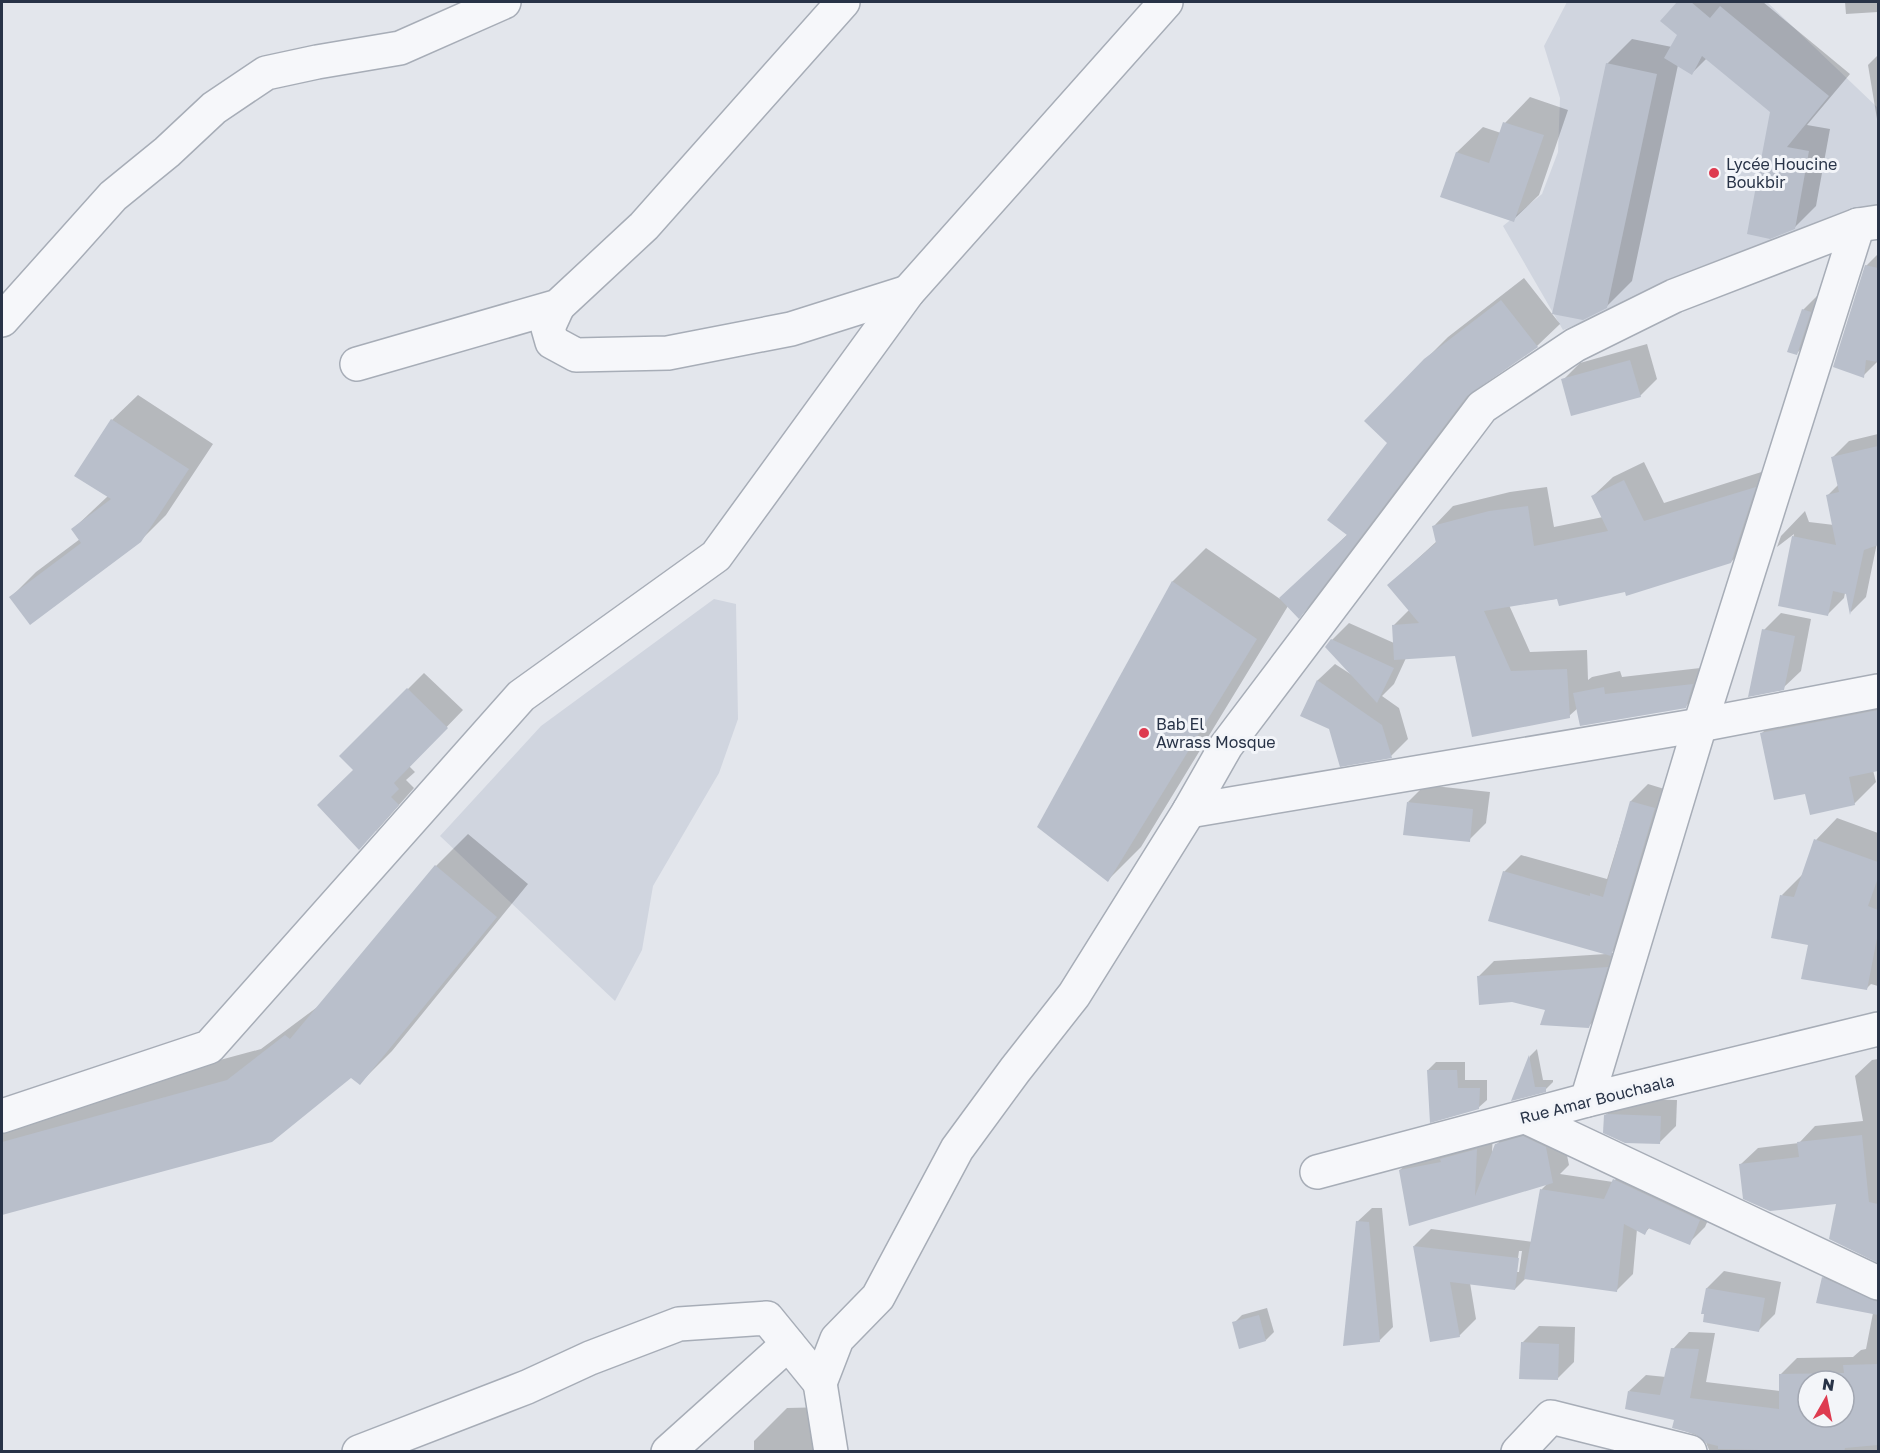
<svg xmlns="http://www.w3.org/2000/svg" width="1880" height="1453" viewBox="0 0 1880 1453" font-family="'Golos Text',sans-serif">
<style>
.built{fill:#d0d5df}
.shadow{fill:#0003;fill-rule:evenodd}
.building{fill:#b9bfcb;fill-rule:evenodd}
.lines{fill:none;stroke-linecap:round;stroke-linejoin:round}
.street-casing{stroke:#a7adb7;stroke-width:36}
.street{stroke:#f6f7fa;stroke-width:33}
.poi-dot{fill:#de3b50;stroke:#f3f5f9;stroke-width:2}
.labels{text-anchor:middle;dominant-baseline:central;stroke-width:6;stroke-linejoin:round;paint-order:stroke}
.poi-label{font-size:16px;fill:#283347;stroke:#f3f5f9;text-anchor:start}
.street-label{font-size:16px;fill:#283347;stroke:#f3f5f9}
</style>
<rect width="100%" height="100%" fill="#e3e6ec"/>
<!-- built -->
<g class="built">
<polygon points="1567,2 1767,2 1878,108 1878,204 1729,259 1563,330 1503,226 1542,194 1558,152 1560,98 1544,46"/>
<polygon points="714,599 736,604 738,719 719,773 653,886 642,950 615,1001 440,836 541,726"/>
</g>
<!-- shadow -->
<g class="shadow">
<polygon points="1679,2 1763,2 1850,74 1807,125 1830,129 1816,206 1794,228 1772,112 1707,58 1692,73 1678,65 1632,281 1606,307 1607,64 1632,39 1672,47 1679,34 1663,21"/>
<polygon points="1845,2 1878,2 1878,12 1846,14"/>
<polygon points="1878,55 1878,119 1877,119 1868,65"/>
<polygon points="1530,97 1568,110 1539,195 1513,220 1442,196 1457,152 1483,127 1501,133 1505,123"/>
<polygon points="1878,254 1878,361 1863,376 1866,266"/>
<polygon points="1524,278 1560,324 1537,346 1478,387 1321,595 1299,617 1288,606 1141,847 1108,880 1039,827 1173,581 1206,548 1280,599 1348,534 1425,360 1448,337"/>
<polygon points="1820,293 1814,336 1797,353 1803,310"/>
<polygon points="1647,344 1657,379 1640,396 1563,380 1580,363"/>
<polygon points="138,395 213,444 166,515 140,541 11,597 36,572 80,539 73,529 108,496 112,420"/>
<polygon points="1878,434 1878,538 1866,597 1851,612 1846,588 1844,598 1828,614 1780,605 1794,534 1777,547 1781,536 1805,511 1809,522 1834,525 1828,495 1839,484 1833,457 1849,441"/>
<polygon points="1644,462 1664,503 1774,468 1751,542 1731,562 1626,590 1509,605 1530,652 1587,650 1588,680 1592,677 1620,671 1622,677 1709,667 1702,690 1685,707 1578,708 1569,716 1456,654 1406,658 1394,684 1382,696 1399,708 1408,739 1391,756 1302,715 1318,680 1335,664 1352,675 1332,640 1349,623 1394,643 1393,626 1409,610 1389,585 1437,541 1434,526 1453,506 1510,492 1547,487 1554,527 1603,517 1593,496 1613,477"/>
<polygon points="1781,613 1811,619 1801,671 1783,688 1764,630"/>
<polygon points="424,673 463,710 409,766 415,772 406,780 414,788 376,831 355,770 341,756"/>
<polygon points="1878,692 1878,769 1873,770 1876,782 1854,804 1807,792 1762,733 1784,711"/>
<polygon points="1648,784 1671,791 1627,937 1611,953 1621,953 1603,1011 1589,1026 1479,976 1494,961 1606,954 1504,872 1521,855 1607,879 1631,801"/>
<polygon points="1425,785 1490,792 1486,823 1469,840 1408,802"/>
<polygon points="1837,818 1878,833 1878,986 1871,984 1867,988 1810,944 1782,895 1804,873 1816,840"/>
<polygon points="468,834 528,884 392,1051 360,1083 351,1076 272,1141 2,1214 2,1119 261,1049 320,1005 436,866"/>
<polygon points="1537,1049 1543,1080 1553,1080 1553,1082 1545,1090 1514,1099 1530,1056"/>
<polygon points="1878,1059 1878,1261 1831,1238 1838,1202 1741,1164 1758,1148 1799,1143 1815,1126 1863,1121 1855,1076 1872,1060"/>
<polygon points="1436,1062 1465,1062 1465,1080 1487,1080 1487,1100 1478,1108 1428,1070"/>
<polygon points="1622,1099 1677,1100 1676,1126 1659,1143 1605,1116"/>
<path d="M 1513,1128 L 1562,1131 L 1569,1165 L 1560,1174 L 1613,1182 L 1630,1164 L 1715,1204 L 1705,1227 L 1689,1243 L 1650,1227 L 1645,1233 L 1637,1229 L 1633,1274 L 1617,1290 L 1526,1278 L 1515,1289 L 1470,1283 L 1476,1319 L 1459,1336 L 1414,1246 L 1431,1229 L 1533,1242 L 1542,1189 L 1548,1183 L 1410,1224 L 1400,1170 L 1417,1154 L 1493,1133 L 1492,1153 L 1496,1145 ZM 1519,1251 L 1522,1251 L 1519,1272 L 1516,1272 Z"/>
<polygon points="1372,1208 1382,1208 1393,1327 1379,1341 1357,1222"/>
<path d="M 1839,1261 L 1878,1280 L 1878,1452 L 1710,1452 L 1704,1438 L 1674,1427 L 1676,1419 L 1629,1391 L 1646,1375 L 1666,1377 L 1673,1349 L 1689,1332 L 1715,1333 L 1706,1382 L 1781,1391 L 1780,1375 L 1797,1358 L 1853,1357 L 1861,1350 L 1866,1349 L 1873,1313 L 1823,1278 ZM 1808,1381 L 1844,1381 L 1844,1417 L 1808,1417 Z"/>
<polygon points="1724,1271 1781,1282 1775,1314 1758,1331 1706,1313 1707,1288"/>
<polygon points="1267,1308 1274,1332 1266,1340 1234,1323 1242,1315"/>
<polygon points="1539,1326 1575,1327 1574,1362 1557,1379 1522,1343"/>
<polygon points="829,1407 830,1452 754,1452 754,1441 787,1408"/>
</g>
<!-- building -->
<g class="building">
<polygon points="1677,2 1691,2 1710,18 1720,6 1829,96 1787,147 1809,151 1795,229 1770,239 1747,234 1770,112 1702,56 1692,75 1664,58 1677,35 1660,21"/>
<polygon points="1606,63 1657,74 1607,308 1583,320 1552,314"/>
<polygon points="1503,122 1544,135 1514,222 1440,197 1456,152 1489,163"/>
<polygon points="1865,265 1878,268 1878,362 1866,360 1864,378 1833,367"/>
<polygon points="1501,300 1538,347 1467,396 1299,619 1279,598 1347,535 1327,520 1387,443 1364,421 1424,359"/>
<polygon points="1802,309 1811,312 1797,355 1787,352"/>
<polygon points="1630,360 1641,397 1571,416 1561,379"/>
<polygon points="111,419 189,469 141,542 30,625 9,597 81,543 71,529 111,499 74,476"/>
<polygon points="1878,446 1878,545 1864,550 1850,615 1846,594 1833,591 1828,616 1778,606 1792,536 1836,545 1826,495 1839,492 1831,457"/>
<polygon points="1624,480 1644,521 1756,487 1731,563 1626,596 1625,592 1559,606 1557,599 1484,611 1511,671 1567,669 1570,718 1472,737 1455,656 1394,660 1392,625 1419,623 1387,585 1436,543 1432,526 1489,511 1528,506 1534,546 1608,531 1591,496"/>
<polygon points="1172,581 1257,639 1108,882 1037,827"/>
<polygon points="1762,629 1795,636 1784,690 1748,697"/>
<polygon points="1331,639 1394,668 1377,703 1325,647"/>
<polygon points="1317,680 1382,725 1392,758 1340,767 1329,729 1300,716"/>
<polygon points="1693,684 1686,708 1580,726 1573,693 1604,687 1605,694"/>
<polygon points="407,688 448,728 394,783 399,789 391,797 399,805 359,850 317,805 353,770 339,756"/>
<polygon points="1878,710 1878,771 1849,777 1855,805 1810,815 1805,794 1774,800 1760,733"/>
<polygon points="1630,801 1655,808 1611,956 1488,921 1503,871 1590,896 1590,893 1603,897"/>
<polygon points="1407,802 1473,809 1470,842 1403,835"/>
<polygon points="1814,839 1878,862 1878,878 1868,906 1878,910 1878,933 1867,990 1801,979 1808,945 1771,938 1780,895 1794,897"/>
<polygon points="435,865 497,917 360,1085 351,1078 272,1142 2,1215 2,1142 227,1080 285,1035 290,1039"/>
<polygon points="1608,967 1589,1028 1540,1025 1545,1010 1512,1002 1479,1005 1477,976"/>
<polygon points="1529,1055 1535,1087 1546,1087 1546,1092 1511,1101"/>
<polygon points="1427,1070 1457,1070 1458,1088 1480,1088 1479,1109 1430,1123"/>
<polygon points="1607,1114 1661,1116 1660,1144 1625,1143 1603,1133 1604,1115"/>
<polygon points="1862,1135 1869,1202 1878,1204 1878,1263 1829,1239 1836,1204 1770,1211 1743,1199 1739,1164 1799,1157 1797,1142"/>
<polygon points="1523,1136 1546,1147 1553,1183 1409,1226 1399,1170 1441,1162 1440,1159 1477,1149 1475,1196 1495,1144"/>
<polygon points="1613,1179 1700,1220 1690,1245 1648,1228 1645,1235 1624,1224 1617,1292 1524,1279 1540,1189 1604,1199"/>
<polygon points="1356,1221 1369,1222 1380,1342 1343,1346"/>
<polygon points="1413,1246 1519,1258 1515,1290 1450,1282 1460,1337 1430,1342"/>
<polygon points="1822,1277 1878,1302 1878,1315 1816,1303"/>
<polygon points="1706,1288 1765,1298 1759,1332 1703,1322 1704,1314 1701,1314"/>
<polygon points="1259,1315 1266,1341 1239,1349 1232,1322"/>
<polygon points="1521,1342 1559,1344 1558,1380 1519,1379"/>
<path d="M 1671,1348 L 1699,1349 L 1690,1398 L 1779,1409 L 1779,1374 L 1844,1373 L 1843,1365 L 1878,1364 L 1878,1445 L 1845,1448 L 1844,1452 L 1718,1449 L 1718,1446 L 1706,1443 L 1695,1434 L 1672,1428 L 1674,1420 L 1625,1409 L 1628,1391 L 1660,1395 ZM 1808,1381 L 1844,1381 L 1844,1417 L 1808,1417 Z"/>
</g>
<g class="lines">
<defs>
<g id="street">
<polyline points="558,306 548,328 552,342 576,355 668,353 791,329 908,292"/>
<polyline points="2,320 113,196 167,152 214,108 266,73 317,62 400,48 504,2"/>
<polyline points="357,364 558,306 644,226 843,2"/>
<polyline points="1189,811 1700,725 1878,691"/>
<polyline points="1587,1100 1700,725 1858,225"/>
<polyline points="2,1116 209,1047 521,696 716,556 908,292 1166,2"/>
<polyline points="1526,1117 1878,1283"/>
<polyline points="1317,1172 1587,1100 1878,1029"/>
<polyline points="820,1383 831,1452"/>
<polyline points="359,1452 527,1387 590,1358 679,1324 767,1318 820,1383 837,1339 878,1297 957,1149 1015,1070 1074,995 1189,811 1226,746 1482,407 1575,345 1674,296 1858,225 1878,222"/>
<polyline points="668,1452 788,1344"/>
<polyline points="1518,1452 1551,1417 1690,1452"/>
</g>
</defs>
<!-- street casing -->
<use href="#street" class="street-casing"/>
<!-- street -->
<use href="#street" class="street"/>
</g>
<!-- markers -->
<g class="poi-dot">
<circle cx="1714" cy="173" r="6"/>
<circle cx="1144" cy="733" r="6"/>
</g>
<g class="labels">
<!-- poi labels -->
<g class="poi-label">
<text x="1726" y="164">Lycée Houcine<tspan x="1726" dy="18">Boukbir</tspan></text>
<text x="1156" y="724">Bab El<tspan x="1156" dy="18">Awrass Mosque</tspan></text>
</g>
<!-- street labels -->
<g class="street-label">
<text transform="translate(1597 1099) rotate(-14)">Rue Amar Bouchaala</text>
</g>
</g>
<!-- border -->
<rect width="1880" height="1453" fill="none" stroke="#283347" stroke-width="6"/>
<!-- north arrow -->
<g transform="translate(1826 1399) rotate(9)"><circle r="28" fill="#f3f5f9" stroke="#a2a7b2" stroke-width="1.5"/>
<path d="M0-4.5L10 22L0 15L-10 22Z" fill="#de3b50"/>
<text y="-9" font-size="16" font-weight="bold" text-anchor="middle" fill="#283347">N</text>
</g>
</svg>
